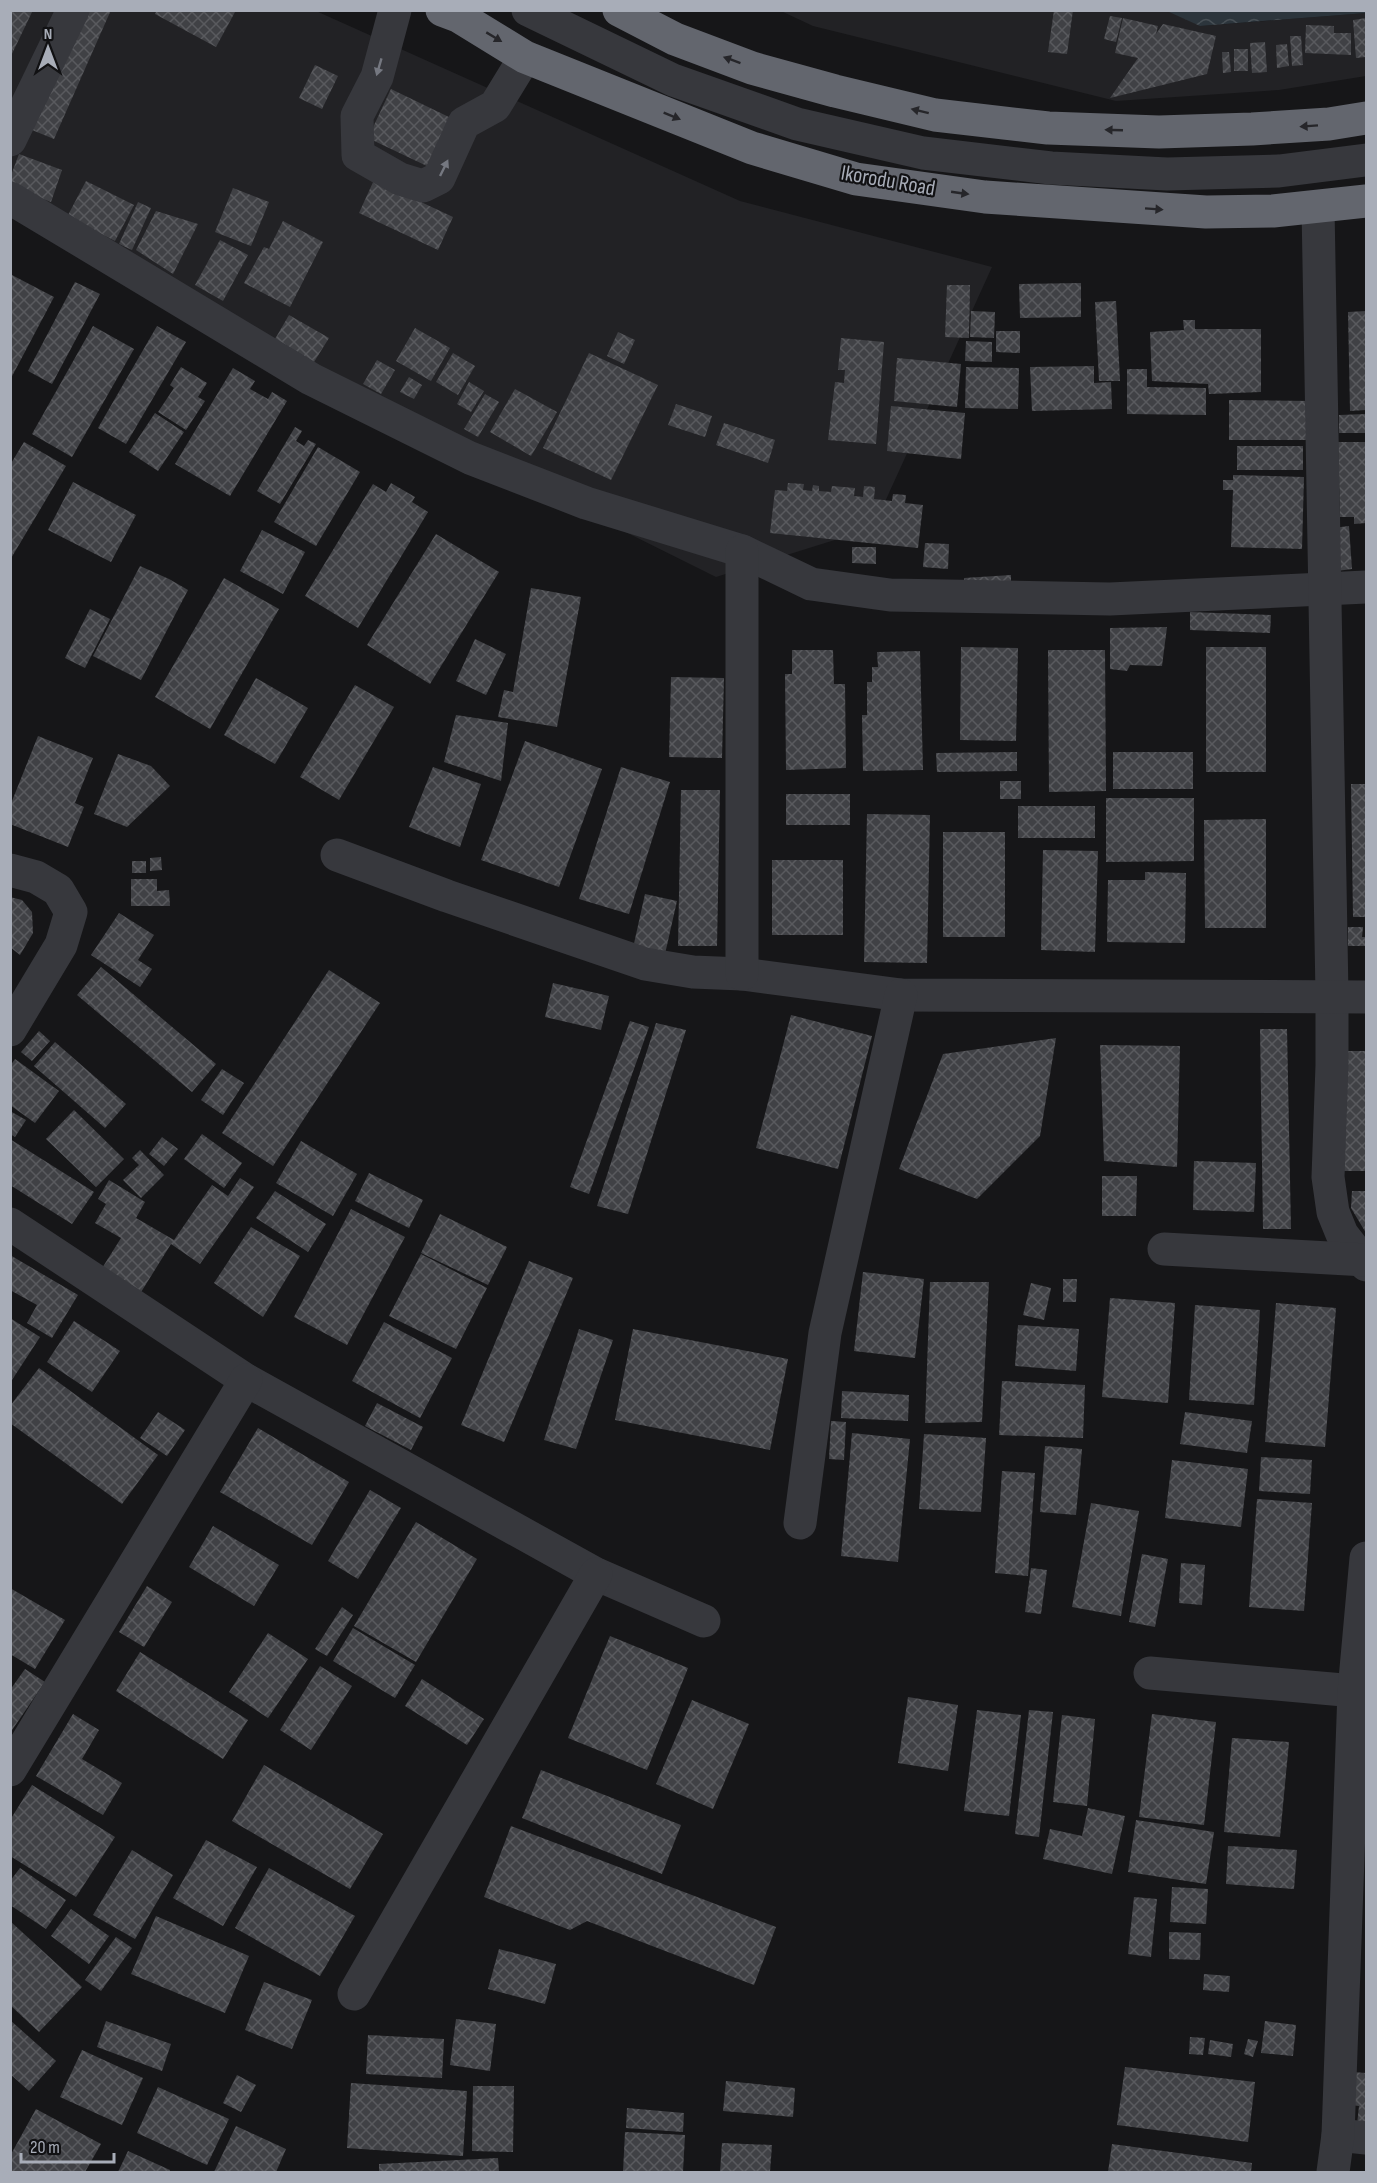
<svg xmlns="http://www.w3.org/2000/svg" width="1377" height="2183" viewBox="0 0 1377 2183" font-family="'Sofia Sans Condensed',sans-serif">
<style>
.built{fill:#222225}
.water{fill:url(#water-waves)}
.building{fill:url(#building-cross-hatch)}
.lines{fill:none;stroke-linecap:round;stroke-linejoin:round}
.minor{stroke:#37383d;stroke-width:33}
.highway{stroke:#63666e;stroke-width:33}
.oneway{fill:#26262a}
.oneway2{fill:#757881}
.labels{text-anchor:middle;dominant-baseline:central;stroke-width:4.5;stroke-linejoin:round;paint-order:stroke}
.street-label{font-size:22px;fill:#a8adb8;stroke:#111113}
</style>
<defs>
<pattern id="water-waves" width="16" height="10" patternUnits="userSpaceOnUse" patternTransform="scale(1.5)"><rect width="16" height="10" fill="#2c353c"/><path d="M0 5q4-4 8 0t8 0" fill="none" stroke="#485056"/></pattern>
<pattern id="building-cross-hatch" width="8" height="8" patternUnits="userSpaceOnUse" patternTransform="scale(1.5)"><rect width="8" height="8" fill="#404145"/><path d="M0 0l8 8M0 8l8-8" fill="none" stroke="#595a5e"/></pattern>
</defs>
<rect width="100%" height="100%" fill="#161618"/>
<!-- built -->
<g class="built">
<polygon points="1167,10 1201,26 1366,13 1366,76 1279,90 1116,101 813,26 781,11"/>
<polygon points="10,11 316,11 740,201 992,267 873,528 716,577 274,357 11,191"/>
</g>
<!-- water -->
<polygon class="water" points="1366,10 1366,13 1200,26 1167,11"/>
<!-- building -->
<g class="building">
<polygon points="10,10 33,10 10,58"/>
<polygon points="85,10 111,10 54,139 32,130"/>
<polygon points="157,10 232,10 235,12 216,47 155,14"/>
<polygon points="1054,10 1073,10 1067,54 1048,52"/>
<polygon points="1110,16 1122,18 1116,42 1104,39"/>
<polygon points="1123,18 1158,26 1156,34 1163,24 1216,36 1207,74 1110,98 1138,58 1115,53"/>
<polygon points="1366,18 1366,57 1356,58 1353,20"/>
<polygon points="1306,25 1334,26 1334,33 1351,33 1351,55 1305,53"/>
<polygon points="1290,36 1301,36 1303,65 1292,66"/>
<polygon points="1265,42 1267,72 1252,73 1250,43"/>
<polygon points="1287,44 1289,66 1277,68 1276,45"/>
<rect x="1234" y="49" width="14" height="22"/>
<polygon points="1222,52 1229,52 1231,72 1223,73"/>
<polygon points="315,65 338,76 322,109 299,98"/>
<polygon points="391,89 453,119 429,167 368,138"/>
<polygon points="19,154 62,170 51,202 10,187 10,178"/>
<polygon points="374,180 453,217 438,250 359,213"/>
<polygon points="86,181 134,205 115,241 67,217"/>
<polygon points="233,188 269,202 251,246 215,232"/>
<polygon points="138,202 151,208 132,250 119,244"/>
<polygon points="156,211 198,224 173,274 136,250"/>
<polygon points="283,221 323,242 290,307 244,283 264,247 269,249"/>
<polygon points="220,240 248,255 223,301 195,285"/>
<polygon points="10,274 54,297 10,380"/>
<polygon points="75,282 100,294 52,384 28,371"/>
<polygon points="1081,283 1081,317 1020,318 1019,284"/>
<polygon points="947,285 970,285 969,338 945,337"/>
<polygon points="1116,301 1120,381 1099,381 1095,302"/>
<polygon points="971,311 995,312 994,338 970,337"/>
<polygon points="1366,311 1366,410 1350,411 1348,312"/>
<polygon points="289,315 329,338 314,362 275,339"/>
<polygon points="1183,320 1195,320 1195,329 1261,329 1261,392 1209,394 1208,384 1152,381 1150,332 1184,330"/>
<polygon points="93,326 134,349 72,457 32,434"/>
<polygon points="157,326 186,342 126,444 98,428"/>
<polygon points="415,328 450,348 431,381 396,361"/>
<polygon points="996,331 1020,331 1020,353 996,352"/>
<polygon points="618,332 635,340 624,364 607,356"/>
<polygon points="841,338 884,342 876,444 828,440 835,382 844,383 845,370 838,370"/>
<polygon points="966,341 992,342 992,362 965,361"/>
<polygon points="453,353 475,366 458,395 436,382"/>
<polygon points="589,353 658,385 611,480 543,448"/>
<polygon points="897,358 961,364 957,407 894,401"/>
<polygon points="377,360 395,370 381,394 363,384"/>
<polygon points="1094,366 1094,383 1111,382 1112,409 1032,411 1030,367"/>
<polygon points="181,367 207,383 198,397 205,401 186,430 158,412 174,388 170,385"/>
<polygon points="966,367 1019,368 1018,409 965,408"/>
<polygon points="233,368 255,381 250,389 268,399 272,392 287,401 230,496 175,464"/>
<polygon points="1127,369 1147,369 1147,387 1206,388 1206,415 1127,414"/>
<polygon points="409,377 422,385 414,399 400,392"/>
<polygon points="469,382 484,391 471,412 457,404"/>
<polygon points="515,389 557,412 531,456 490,432"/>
<polygon points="485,394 499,402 478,437 464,429"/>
<polygon points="1229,400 1312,401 1312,440 1229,440"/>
<polygon points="676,404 712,416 705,437 668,425"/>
<polygon points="891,406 965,413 961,459 887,451"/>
<polygon points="155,413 184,432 158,471 129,452"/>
<polygon points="1366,414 1366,433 1339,433 1339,415"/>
<polygon points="724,423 775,440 768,463 716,445"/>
<polygon points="295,427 302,431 296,441 304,446 308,440 316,444 280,504 257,491"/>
<polygon points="24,442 66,466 10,560 10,465"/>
<polygon points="1338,442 1366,442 1366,523 1354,524 1354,517 1340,517"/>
<rect x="1237" y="446" width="66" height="24"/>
<polygon points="318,447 360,472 316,546 274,522"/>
<polygon points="1233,475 1304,477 1302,549 1231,547 1233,490 1223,490 1223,480 1233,480"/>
<polygon points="73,482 136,515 111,562 48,530"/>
<polygon points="391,483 415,497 412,502 428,512 358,628 305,596 373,484 386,492"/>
<polygon points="788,483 804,484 803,490 812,491 813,485 819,486 819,491 831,492 832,486 855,488 854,496 863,497 864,486 875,487 874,499 892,501 893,494 906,495 905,503 923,505 918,548 770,533 775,490 787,491"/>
<polygon points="1349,526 1352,569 1337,571 1333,528"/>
<polygon points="262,530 305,552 283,594 240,571"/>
<polygon points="436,534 499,572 430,684 367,645"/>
<polygon points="925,543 949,544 948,569 923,567"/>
<polygon points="852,547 876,547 876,564 852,563"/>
<polygon points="140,566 169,579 188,590 141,680 93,656"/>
<polygon points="1011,575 1011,589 964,591 964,578"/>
<polygon points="224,578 279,609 210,729 155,697"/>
<polygon points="531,588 581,597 557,727 498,717 504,690 513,692"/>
<polygon points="90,609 110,619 85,668 65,658"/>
<polygon points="1190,612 1271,615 1270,633 1190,630"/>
<polygon points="1167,627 1162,666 1130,665 1127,671 1110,669 1110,628"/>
<polygon points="475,639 506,654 486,695 456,681"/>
<polygon points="961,647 1018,648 1016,741 960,740"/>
<rect x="1206" y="647" width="60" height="125"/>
<polygon points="792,650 833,650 834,684 845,684 846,768 786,770 785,674 792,674"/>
<polygon points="1048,650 1105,650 1106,791 1049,792"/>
<polygon points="920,651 923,770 863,771 862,715 867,715 867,682 872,682 872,667 878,667 877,652"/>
<polygon points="671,677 724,678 722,758 669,757"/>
<polygon points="256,678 308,708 275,764 224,735"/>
<polygon points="355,685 394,707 339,800 300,777"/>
<polygon points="456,715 508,723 501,781 444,762"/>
<polygon points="38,736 93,758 75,803 84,807 68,847 10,824 10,806"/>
<polygon points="525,741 602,769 559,887 481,860"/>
<polygon points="1017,752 1017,771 937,772 936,753"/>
<rect x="1113" y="752" width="80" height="37"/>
<polygon points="118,754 151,766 170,786 127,827 94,814"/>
<polygon points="433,767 481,784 460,847 409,827"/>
<polygon points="621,767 670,782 629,914 579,899"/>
<rect x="1000" y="781" width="21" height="18"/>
<polygon points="1351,784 1366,784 1366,917 1353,917"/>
<polygon points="681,790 720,790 717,946 678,946"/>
<rect x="786" y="794" width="64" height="31"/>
<polygon points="1106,798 1194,798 1194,861 1106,862"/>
<rect x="1018" y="806" width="77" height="32"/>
<polygon points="867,814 930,815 927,963 864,962"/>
<polygon points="1266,819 1266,928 1205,928 1204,820"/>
<rect x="943" y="832" width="62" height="105"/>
<polygon points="1043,850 1098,851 1095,952 1041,950"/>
<polygon points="161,857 162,870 150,871 150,858"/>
<rect x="772" y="860" width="71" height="75"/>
<rect x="132" y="861" width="14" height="12"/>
<polygon points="1145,872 1186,873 1185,943 1107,942 1108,880 1145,880"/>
<polygon points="131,879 157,879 157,891 169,890 170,906 131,906"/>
<polygon points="645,894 677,901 665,954 633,948"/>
<polygon points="10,897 22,900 32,912 33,933 20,955 10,947"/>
<polygon points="119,913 154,935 138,960 152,969 140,987 91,955"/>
<polygon points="1348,927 1363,927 1362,937 1366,937 1366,946 1348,946"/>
<polygon points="101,967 216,1064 192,1092 77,995"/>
<polygon points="329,970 380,1003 273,1166 222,1133"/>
<polygon points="553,983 609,996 601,1030 545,1017"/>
<polygon points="791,1015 872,1036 838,1169 756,1148"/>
<polygon points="630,1021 649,1027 589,1194 570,1187"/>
<polygon points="656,1023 686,1030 628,1214 597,1206"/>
<polygon points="1260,1029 1287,1029 1291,1229 1263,1229"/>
<polygon points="39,1031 50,1041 32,1061 21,1052"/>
<polygon points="1056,1038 1040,1136 977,1199 899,1169 943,1054"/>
<polygon points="55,1042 126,1104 105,1128 34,1066"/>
<polygon points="1100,1045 1180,1046 1177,1167 1104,1161"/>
<polygon points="1345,1051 1366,1051 1366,1171 1344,1171"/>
<polygon points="15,1059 59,1091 35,1123 10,1105 10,1066"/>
<polygon points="222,1069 244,1083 223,1115 201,1100"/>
<polygon points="74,1110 124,1159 96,1187 46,1139"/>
<polygon points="10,1111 26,1120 15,1137 10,1134"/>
<polygon points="202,1134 242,1163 224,1188 184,1159"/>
<polygon points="162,1137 178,1149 164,1166 149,1154"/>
<polygon points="10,1139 94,1192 72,1224 10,1185"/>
<polygon points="301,1141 357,1174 333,1216 276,1183"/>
<polygon points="140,1150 164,1175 141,1198 123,1180 139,1165 132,1158"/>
<polygon points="1194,1161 1256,1163 1254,1212 1193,1210"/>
<polygon points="369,1173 423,1200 409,1228 355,1201"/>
<polygon points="1102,1176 1137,1176 1136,1216 1102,1216"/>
<polygon points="240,1178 254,1187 200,1264 171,1244 138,1297 99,1273 121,1238 95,1223 106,1204 98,1199 109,1180 145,1202 136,1218 174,1240 212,1185 228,1196"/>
<polygon points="275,1191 326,1224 308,1252 256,1218"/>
<polygon points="1352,1191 1366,1191 1366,1233 1351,1208"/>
<polygon points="351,1209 405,1237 347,1345 294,1317"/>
<polygon points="440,1214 507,1247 488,1285 421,1253"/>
<polygon points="251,1227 300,1256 263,1317 214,1283"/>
<polygon points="421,1254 487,1288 456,1349 389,1316"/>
<polygon points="10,1255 78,1295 52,1338 27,1323 37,1305 10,1290"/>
<polygon points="529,1261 573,1278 504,1442 461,1425"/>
<polygon points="863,1272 924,1279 915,1358 854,1351"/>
<polygon points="1063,1279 1077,1279 1076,1302 1063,1302"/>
<polygon points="930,1282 989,1282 982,1422 925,1423"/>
<polygon points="1031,1283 1051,1288 1044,1320 1023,1315"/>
<polygon points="1110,1298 1175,1303 1168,1403 1102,1397"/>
<polygon points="1276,1303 1336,1308 1325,1447 1265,1442"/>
<polygon points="1195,1305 1260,1310 1254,1405 1189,1400"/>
<polygon points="10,1318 40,1337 10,1383"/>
<polygon points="74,1321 120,1351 92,1392 47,1362"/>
<polygon points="384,1322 452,1358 420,1418 352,1381"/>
<polygon points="1018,1325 1079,1329 1076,1371 1015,1366"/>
<polygon points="579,1329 613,1340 576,1449 544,1440"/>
<polygon points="633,1329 788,1359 770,1450 615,1420"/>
<polygon points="39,1368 158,1455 122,1504 10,1423 10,1406"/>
<polygon points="1002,1381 1085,1385 1083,1438 999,1435"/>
<polygon points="842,1391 909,1395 908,1421 841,1418"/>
<polygon points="377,1403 423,1427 411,1450 365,1426"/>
<polygon points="158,1412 185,1430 167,1456 140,1438"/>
<polygon points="1185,1412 1252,1421 1247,1453 1180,1444"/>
<polygon points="831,1421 846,1422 844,1460 829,1459"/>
<polygon points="258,1428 349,1482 312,1545 220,1492"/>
<polygon points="852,1433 910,1439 898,1562 841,1556"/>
<polygon points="924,1434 986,1438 981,1512 919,1509"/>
<polygon points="1045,1446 1082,1449 1076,1515 1040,1512"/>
<polygon points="1261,1457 1312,1460 1310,1494 1259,1491"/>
<polygon points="1172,1460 1248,1469 1241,1527 1165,1518"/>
<polygon points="1002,1471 1035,1473 1028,1576 995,1573"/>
<polygon points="370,1490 401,1508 358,1579 328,1561"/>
<polygon points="1257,1499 1312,1503 1304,1611 1249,1607"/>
<polygon points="1091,1503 1139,1511 1121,1616 1072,1607"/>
<polygon points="416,1522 477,1559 416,1662 354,1626"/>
<polygon points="213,1526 279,1565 254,1606 189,1567"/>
<polygon points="1142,1554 1168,1559 1155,1627 1129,1622"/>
<polygon points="1181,1563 1205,1565 1202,1605 1179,1603"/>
<polygon points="1031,1568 1047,1570 1041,1614 1025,1612"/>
<polygon points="147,1586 172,1602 144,1647 119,1632"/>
<polygon points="10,1588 65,1620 35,1669 10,1654"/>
<polygon points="342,1607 353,1615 327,1656 315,1649"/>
<polygon points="353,1628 415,1665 395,1698 333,1661"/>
<polygon points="268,1633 308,1659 268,1718 229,1692"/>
<polygon points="610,1636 688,1668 647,1770 568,1738"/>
<polygon points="140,1652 248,1720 223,1759 116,1691"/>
<polygon points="320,1666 352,1686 311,1750 280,1730"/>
<polygon points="25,1669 45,1682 10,1733 10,1690"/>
<polygon points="422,1679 484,1719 467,1745 405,1706"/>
<polygon points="908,1697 958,1705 948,1771 898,1763"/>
<polygon points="692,1700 749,1724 713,1809 656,1784"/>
<polygon points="977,1710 1021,1715 1009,1816 964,1811"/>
<polygon points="1029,1710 1053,1712 1039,1837 1015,1834"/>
<polygon points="73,1714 99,1730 82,1759 122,1783 103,1815 36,1776"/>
<polygon points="1152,1714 1216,1722 1204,1825 1139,1817"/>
<polygon points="1062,1715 1095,1719 1087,1806 1053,1802"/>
<polygon points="1232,1738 1289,1742 1280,1837 1224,1832"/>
<polygon points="264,1765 383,1834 350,1889 232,1821"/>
<polygon points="541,1770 681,1825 662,1874 522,1818"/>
<polygon points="32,1785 115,1837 76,1897 10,1856 10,1820"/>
<polygon points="1088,1808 1125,1816 1112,1874 1043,1859 1050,1829 1082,1836"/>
<polygon points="1136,1820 1214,1832 1206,1884 1128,1872"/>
<polygon points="511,1826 776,1927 754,1985 587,1921 570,1930 484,1897"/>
<polygon points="206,1840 257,1867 223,1926 173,1898"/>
<polygon points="1228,1846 1297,1850 1294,1889 1226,1884"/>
<polygon points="132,1850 173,1875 135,1939 93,1915"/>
<polygon points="20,1868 66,1900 46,1929 10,1905 10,1881"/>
<polygon points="269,1868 355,1916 320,1976 235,1928"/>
<polygon points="1172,1887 1208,1889 1206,1924 1170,1922"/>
<polygon points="1134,1897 1157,1899 1151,1957 1128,1954"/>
<polygon points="71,1909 109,1936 89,1964 51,1936"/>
<polygon points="156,1916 249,1956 225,2013 131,1974"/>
<polygon points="10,1921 82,1987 39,2032 10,2005"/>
<polygon points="1169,1932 1201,1933 1200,1960 1169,1959"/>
<polygon points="116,1937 132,1948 101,1991 85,1980"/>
<polygon points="499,1949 556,1964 545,2004 488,1989"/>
<polygon points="1204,1974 1230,1976 1229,1992 1203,1990"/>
<polygon points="264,1982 312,2000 292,2049 245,2030"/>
<polygon points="456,2019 496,2024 490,2071 450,2065"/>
<polygon points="10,2020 56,2061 29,2091 10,2074"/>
<polygon points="106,2021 171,2044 162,2071 97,2047"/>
<polygon points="1265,2021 1296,2025 1293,2056 1261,2053"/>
<polygon points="368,2035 444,2039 442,2078 366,2074"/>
<polygon points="1190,2037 1205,2038 1203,2055 1189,2054"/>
<polygon points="1248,2039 1258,2041 1253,2057 1244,2054"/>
<polygon points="1210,2040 1233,2044 1231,2057 1208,2054"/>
<polygon points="82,2050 143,2078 122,2125 60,2097"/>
<polygon points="1125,2067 1255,2082 1248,2142 1117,2125"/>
<polygon points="1353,2072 1366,2073 1366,2135 1356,2134 1359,2106 1350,2105"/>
<polygon points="237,2075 256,2085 241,2112 223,2103"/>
<polygon points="726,2081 795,2088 793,2117 723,2111"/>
<polygon points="351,2083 467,2091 463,2156 347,2148"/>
<polygon points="473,2086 514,2086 513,2152 472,2151"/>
<polygon points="158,2087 229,2119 207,2165 137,2133"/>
<polygon points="627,2108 684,2113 683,2132 626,2128"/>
<polygon points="36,2109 101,2144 85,2172 10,2172 10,2156"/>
<polygon points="236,2126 286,2149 276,2172 214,2172"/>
<polygon points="625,2132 685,2135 683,2172 623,2172"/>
<polygon points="722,2143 772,2145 770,2172 720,2172"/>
<polygon points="1112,2144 1252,2163 1251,2172 1108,2172"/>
<polygon points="128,2151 170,2170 169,2172 118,2172"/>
<polygon points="498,2158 499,2172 379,2172 379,2164"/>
</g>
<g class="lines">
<!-- minor -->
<g class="minor">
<polyline points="395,10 377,77 357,116 358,155 400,179 423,186 439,178 464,123 495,106 525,57"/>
<polyline points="528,10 673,80 797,124 923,153 1051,168 1167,174 1279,171 1366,160"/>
<polyline points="10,140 73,10"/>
<polyline points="10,198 311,379 470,458 586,503 742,551 811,584 890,595 1110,599 1366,587"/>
<polyline points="1318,207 1332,995 1332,1065 1328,1177 1333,1212 1342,1234 1366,1265"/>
<polyline points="337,855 447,896 645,964 693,972 742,974 901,995 1366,997"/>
<polyline points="10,870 36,877 58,890 71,912 61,945 10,1030"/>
<polyline points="742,974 742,551"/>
<polyline points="10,1224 246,1380 596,1574 704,1621"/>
<polyline points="1164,1249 1366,1260"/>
<polyline points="800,1523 825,1333 901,995"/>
<polyline points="1150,1673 1366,1692"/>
<polyline points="10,1770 246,1380"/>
<polyline points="354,1994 596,1574"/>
<polyline points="1338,2135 1366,2138"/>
<polyline points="1333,2172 1338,2135 1354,1691 1366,1558"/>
</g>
<!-- highway -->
<g class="highway">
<polyline points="442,10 458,16 525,57 752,148 856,179 985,197 1206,212 1273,211 1366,201"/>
<polyline points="619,10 675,39 752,68 835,91 935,115 1048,128 1159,132 1252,129 1329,124 1366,118"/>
</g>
</g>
<!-- one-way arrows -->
<defs><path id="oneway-solid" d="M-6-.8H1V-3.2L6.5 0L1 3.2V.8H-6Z" transform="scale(1.5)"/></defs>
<g class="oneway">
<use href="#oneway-solid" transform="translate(494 37) rotate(31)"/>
<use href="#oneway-solid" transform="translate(732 60) rotate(-160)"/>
<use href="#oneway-solid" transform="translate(920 111) rotate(-166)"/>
<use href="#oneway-solid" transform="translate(672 116) rotate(22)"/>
<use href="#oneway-solid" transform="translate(1309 126) rotate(176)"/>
<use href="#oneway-solid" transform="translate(1114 130) rotate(-178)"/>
<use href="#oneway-solid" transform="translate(960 193) rotate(8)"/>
<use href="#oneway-solid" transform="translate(1154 209) rotate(4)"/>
</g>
<g class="oneway2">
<use href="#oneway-solid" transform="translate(379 67) rotate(106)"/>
<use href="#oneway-solid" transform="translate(444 168) rotate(-64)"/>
</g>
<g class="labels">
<!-- street labels -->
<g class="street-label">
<text transform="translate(888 181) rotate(10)">Ikorodu Road</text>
</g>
</g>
<!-- border -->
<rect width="1377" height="2183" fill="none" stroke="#a8adb8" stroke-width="24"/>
<!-- north arrow -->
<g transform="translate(48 48)" stroke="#111113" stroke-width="4.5" paint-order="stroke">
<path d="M0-4.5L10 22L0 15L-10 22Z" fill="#a8adb8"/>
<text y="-9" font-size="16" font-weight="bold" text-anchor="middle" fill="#a8adb8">N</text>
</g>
<!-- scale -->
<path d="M21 2153v9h93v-9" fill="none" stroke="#a8adb8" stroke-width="3"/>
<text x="30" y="2153" font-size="18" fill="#a8adb8" stroke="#111113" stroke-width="4.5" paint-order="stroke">20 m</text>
</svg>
